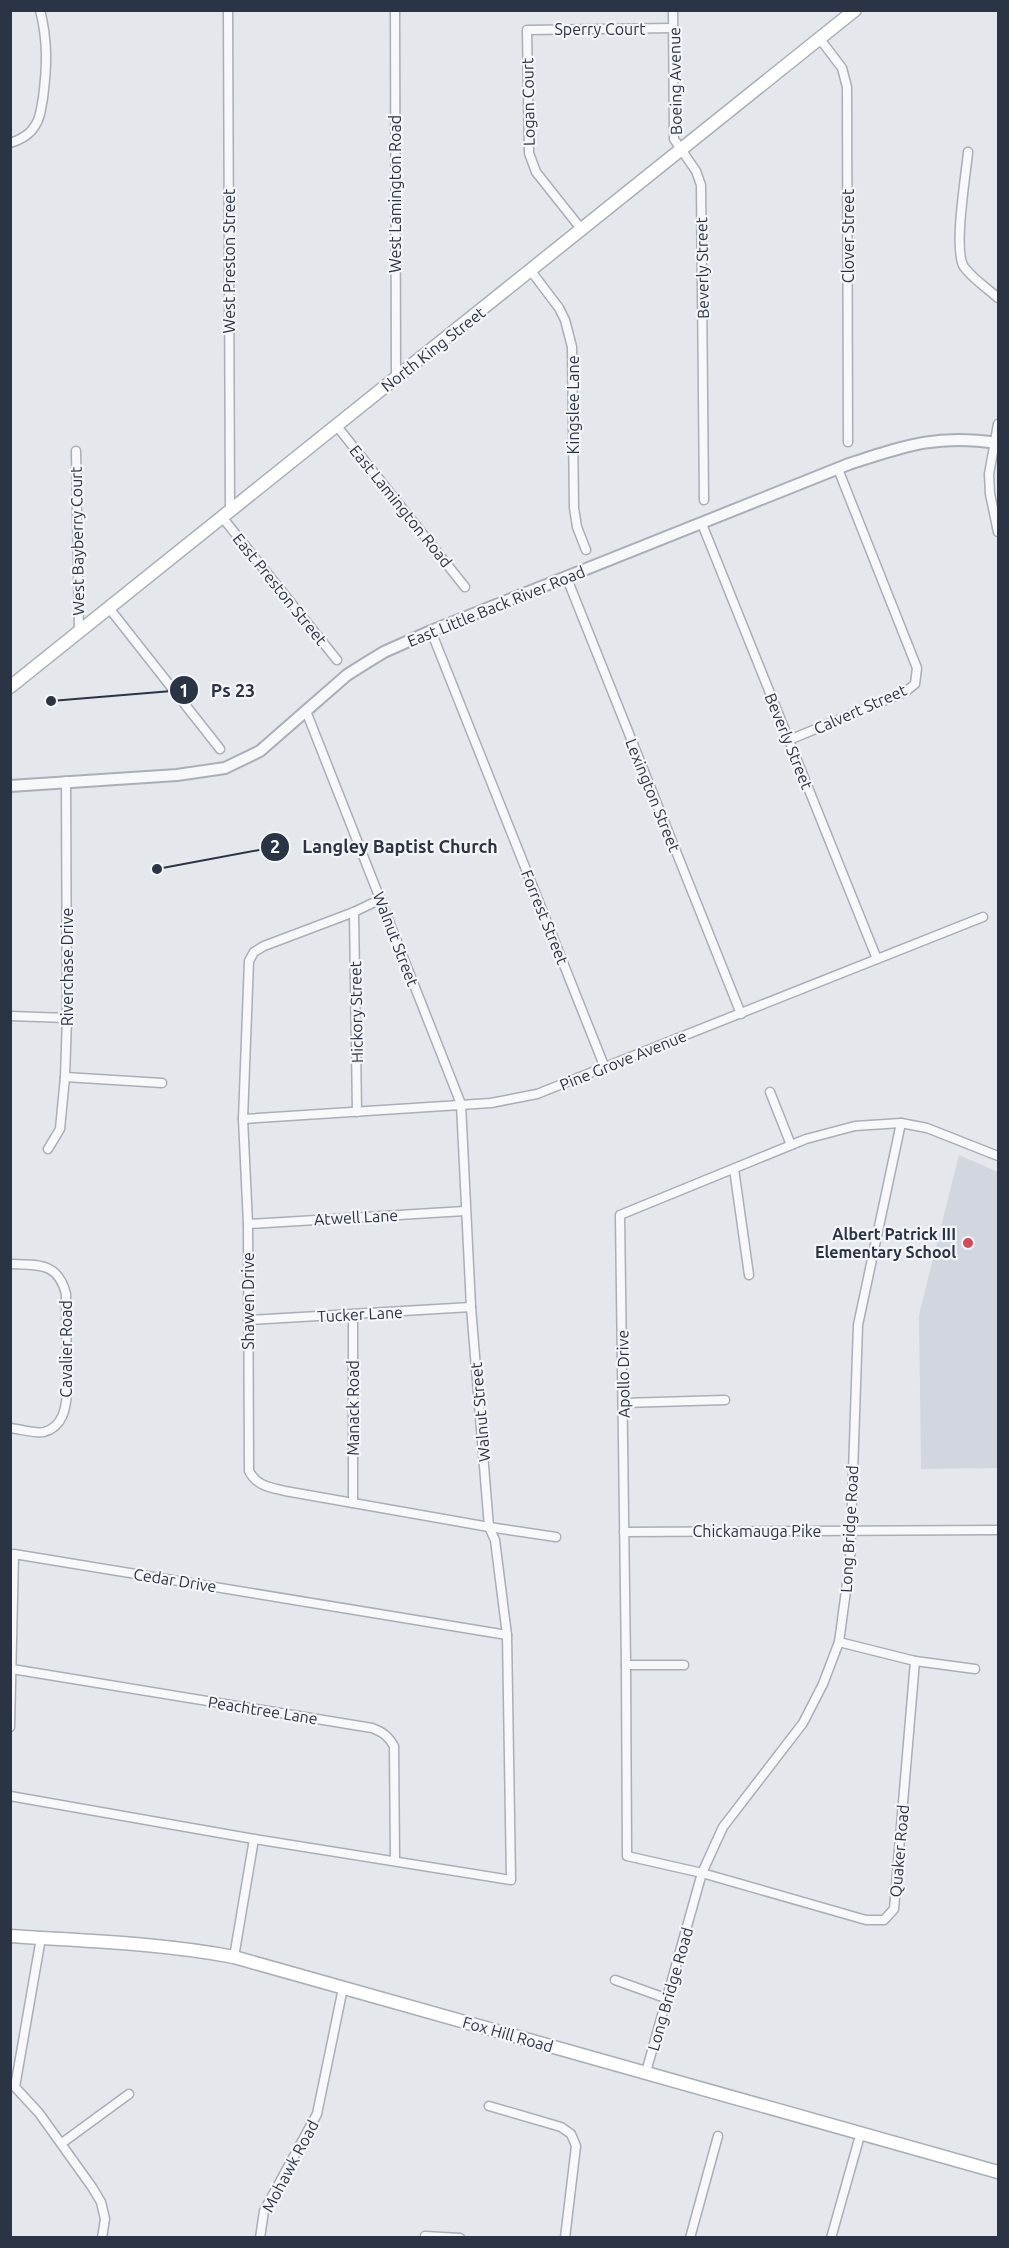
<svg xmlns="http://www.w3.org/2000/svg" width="1009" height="2248" viewBox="0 0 1009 2248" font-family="Ubuntu,sans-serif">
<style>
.built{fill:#d2d6de}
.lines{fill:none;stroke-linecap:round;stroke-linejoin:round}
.minor-casing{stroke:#a9aeb7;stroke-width:11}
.tertiary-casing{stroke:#a9aeb7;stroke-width:14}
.secondary-casing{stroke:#a9aeb7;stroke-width:15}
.minor{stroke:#f7f8fa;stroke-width:8}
.tertiary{stroke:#f7f8fa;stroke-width:10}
.secondary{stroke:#fff;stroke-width:12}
.poi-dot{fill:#d1495b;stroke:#f4f6f9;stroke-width:2}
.labels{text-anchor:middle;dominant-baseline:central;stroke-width:4.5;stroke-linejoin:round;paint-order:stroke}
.street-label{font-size:16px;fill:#2b3445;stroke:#f4f6f9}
.poi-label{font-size:16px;font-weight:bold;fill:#2b3445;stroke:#f4f6f9;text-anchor:end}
.leader{fill:none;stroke:#2b3445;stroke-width:2}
.callout-dot{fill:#2b3445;stroke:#f4f6f9;stroke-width:2}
.mark-label{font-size:18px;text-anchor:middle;font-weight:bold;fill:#fff}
.callout-label{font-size:18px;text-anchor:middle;font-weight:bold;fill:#2b3445;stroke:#f4f6f9;stroke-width:4.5;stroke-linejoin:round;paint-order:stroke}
</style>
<rect width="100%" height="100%" fill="#e4e7ec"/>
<!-- built -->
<polygon class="built" points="959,1155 998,1172 998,1468 921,1469 919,1315"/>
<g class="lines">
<defs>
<g id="minor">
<polyline points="228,10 230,511"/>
<polyline points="395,10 396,378"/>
<polyline points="673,10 674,139 696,171 701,185 704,500"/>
<polyline points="820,39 842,68 847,87 848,442"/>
<path d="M 10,143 C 20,140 31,134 36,124 C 41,116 41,107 43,98 C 47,67 48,41 40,10"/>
<path d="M 968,152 C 966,175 953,250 964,267 C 973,279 987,288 998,298"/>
<polyline points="582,230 536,172 529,153 527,30 673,28"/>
<polyline points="531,271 559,308 565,320 572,347 574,508 577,527 586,550"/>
<polyline points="998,424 989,474 990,494 998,532"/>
<polyline points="336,425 465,587"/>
<polyline points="76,451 79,632"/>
<polyline points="222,517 337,660"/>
<polyline points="702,524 877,959"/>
<polyline points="566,576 741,1014"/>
<polyline points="109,608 220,749"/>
<polyline points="431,631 605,1068"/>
<polyline points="789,740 905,692 915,684 917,668 838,469"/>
<path d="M 381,899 L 354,912 L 264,946 L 254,952 L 249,961 L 243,1119 L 248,1224 L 249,1471 C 257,1486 269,1487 285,1491 L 489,1527 L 556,1537"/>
<polyline points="354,912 357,1112"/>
<polyline points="10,1016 67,1018"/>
<polyline points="65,1077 162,1083"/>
<polyline points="770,1092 791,1145"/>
<polyline points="243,1119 491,1103 537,1094 983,917"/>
<polyline points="48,1149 60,1129 65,1077 67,1018 66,781"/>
<polyline points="734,1169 749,1275"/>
<polyline points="248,1224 465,1211"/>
<path d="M 10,1264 C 38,1265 58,1262 66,1294 L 67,1392 C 66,1408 63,1427 44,1432 C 35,1434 20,1429 10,1428"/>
<polyline points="353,1314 353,1503"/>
<polyline points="248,1320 471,1307"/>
<polyline points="623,1403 725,1400"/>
<polyline points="624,1532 998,1530"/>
<polyline points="839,1642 915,1661 975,1669"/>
<polyline points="915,1661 894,1909 884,1920 866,1920 702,1873 627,1856 626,1665 620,1215 806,1139 855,1126 901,1123 927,1128 998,1156"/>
<polyline points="626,1665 684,1665"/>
<path d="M 12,1669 L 372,1728 C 383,1732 388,1736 394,1746 L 395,1860"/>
<polyline points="10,1727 14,1554 507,1635"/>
<polyline points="10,1796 254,1839 511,1880 507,1635 495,1540 489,1527 471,1307 461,1104 306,711"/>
<polyline points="234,1957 254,1839"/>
<polyline points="615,1980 668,1999"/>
<polyline points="646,2072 702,1873 723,1827 803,1723 823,1684 839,1642 850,1561 858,1325 901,1123"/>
<polyline points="15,2087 39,2113 92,2187 101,2202 105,2219 102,2238"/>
<polyline points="15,2087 41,1938"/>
<polyline points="489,2106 561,2127 571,2134 576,2146 565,2238"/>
<polyline points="62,2143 129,2094"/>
<polyline points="425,2236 460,2238"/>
<polyline points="260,2238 264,2211 317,2114 343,1988"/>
<polyline points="690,2238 718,2136"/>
<polyline points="831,2238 861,2132"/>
</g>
<path id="tertiary" d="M 10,786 L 177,775 L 225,768 L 260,751 L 347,675 L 366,663 L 384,652 L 431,631 L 849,464 C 907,445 937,434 998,443"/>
<g id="secondary">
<polyline points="10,687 855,10"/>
<path d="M 10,1936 C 85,1941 161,1943 234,1957 L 998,2172"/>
</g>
</defs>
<!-- minor casing -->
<use href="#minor" class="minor-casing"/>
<!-- tertiary casing -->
<use href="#tertiary" class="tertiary-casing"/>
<!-- secondary casing -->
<use href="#secondary" class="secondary-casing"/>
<!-- minor -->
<use href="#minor" class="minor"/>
<!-- tertiary -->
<use href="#tertiary" class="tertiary"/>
<!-- secondary -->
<use href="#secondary" class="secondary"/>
</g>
<!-- markers -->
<circle class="poi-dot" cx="968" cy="1243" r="6"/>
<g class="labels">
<!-- street labels -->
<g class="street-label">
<text x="600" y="29">Sperry Court</text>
<text transform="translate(675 81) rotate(-91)">Boeing Avenue</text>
<text transform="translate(528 102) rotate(-91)">Logan Court</text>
<text transform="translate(395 194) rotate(-90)">West Lamington Road</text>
<text transform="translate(848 236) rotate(-90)">Clover Street</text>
<text transform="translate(229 261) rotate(-90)">West Preston Street</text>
<text transform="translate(702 268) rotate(-91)">Beverly Street</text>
<text transform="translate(433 349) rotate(-38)">North King Street</text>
<text transform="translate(573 405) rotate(-90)">Kingslee Lane</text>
<text transform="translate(401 506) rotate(51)">East Lamington Road</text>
<text transform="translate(77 541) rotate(-91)">West Bayberry Court</text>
<text transform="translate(280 589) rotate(51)">East Preston Street</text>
<text transform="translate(496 606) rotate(-22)">East Little Back River Road</text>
<text transform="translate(860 709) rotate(-24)">Calvert Street</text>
<text transform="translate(789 741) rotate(68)">Beverly Street</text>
<text transform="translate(653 795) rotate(68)">Lexington Street</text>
<text transform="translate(545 917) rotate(68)">Forrest Street</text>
<text transform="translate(396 939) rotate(69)">Walnut Street</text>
<text transform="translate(67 967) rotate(-90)">Riverchase Drive</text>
<text transform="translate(356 1012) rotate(-91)">Hickory Street</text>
<text transform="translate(623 1060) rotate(-22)">Pine Grove Avenue</text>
<text transform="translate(356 1217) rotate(-3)">Atwell Lane</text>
<text transform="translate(248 1301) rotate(-90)">Shawen Drive</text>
<text transform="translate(360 1314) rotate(-3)">Tucker Lane</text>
<text transform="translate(66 1349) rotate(-90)">Cavalier Road</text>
<text transform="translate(623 1374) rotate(-91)">Apollo Drive</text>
<text transform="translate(353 1408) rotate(-90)">Manack Road</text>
<text transform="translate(480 1412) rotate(-95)">Walnut Street</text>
<text transform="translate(849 1529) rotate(-87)">Long Bridge Road</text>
<text x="757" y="1531">Chickamauga Pike</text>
<text transform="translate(175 1580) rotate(9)">Cedar Drive</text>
<text transform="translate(263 1710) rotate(9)">Peachtree Lane</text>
<text transform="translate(899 1851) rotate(-85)">Quaker Road</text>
<text transform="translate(670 1989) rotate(-74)">Long Bridge Road</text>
<text transform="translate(508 2034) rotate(16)">Fox Hill Road</text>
<text transform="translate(290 2166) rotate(-62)">Mohawk Road</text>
</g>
<!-- poi labels -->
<g class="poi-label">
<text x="956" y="1234">Albert Patrick III<tspan x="956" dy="18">Elementary School</tspan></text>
</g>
</g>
<!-- callouts -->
<path class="leader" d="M51 701L184 690M157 869L275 847"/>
<g class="callout-dot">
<circle cx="51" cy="701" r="6"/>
<circle cx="157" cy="869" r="6"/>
<circle cx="184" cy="690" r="15"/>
<circle cx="275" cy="847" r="15"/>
</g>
<g class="mark-label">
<text x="184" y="697">1</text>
<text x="275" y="853">2</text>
</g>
<g class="callout-label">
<text x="233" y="697">Ps 23</text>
<text x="400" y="853">Langley Baptist Church</text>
</g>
<!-- border -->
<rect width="1009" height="2248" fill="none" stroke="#2b3445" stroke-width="24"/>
</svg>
